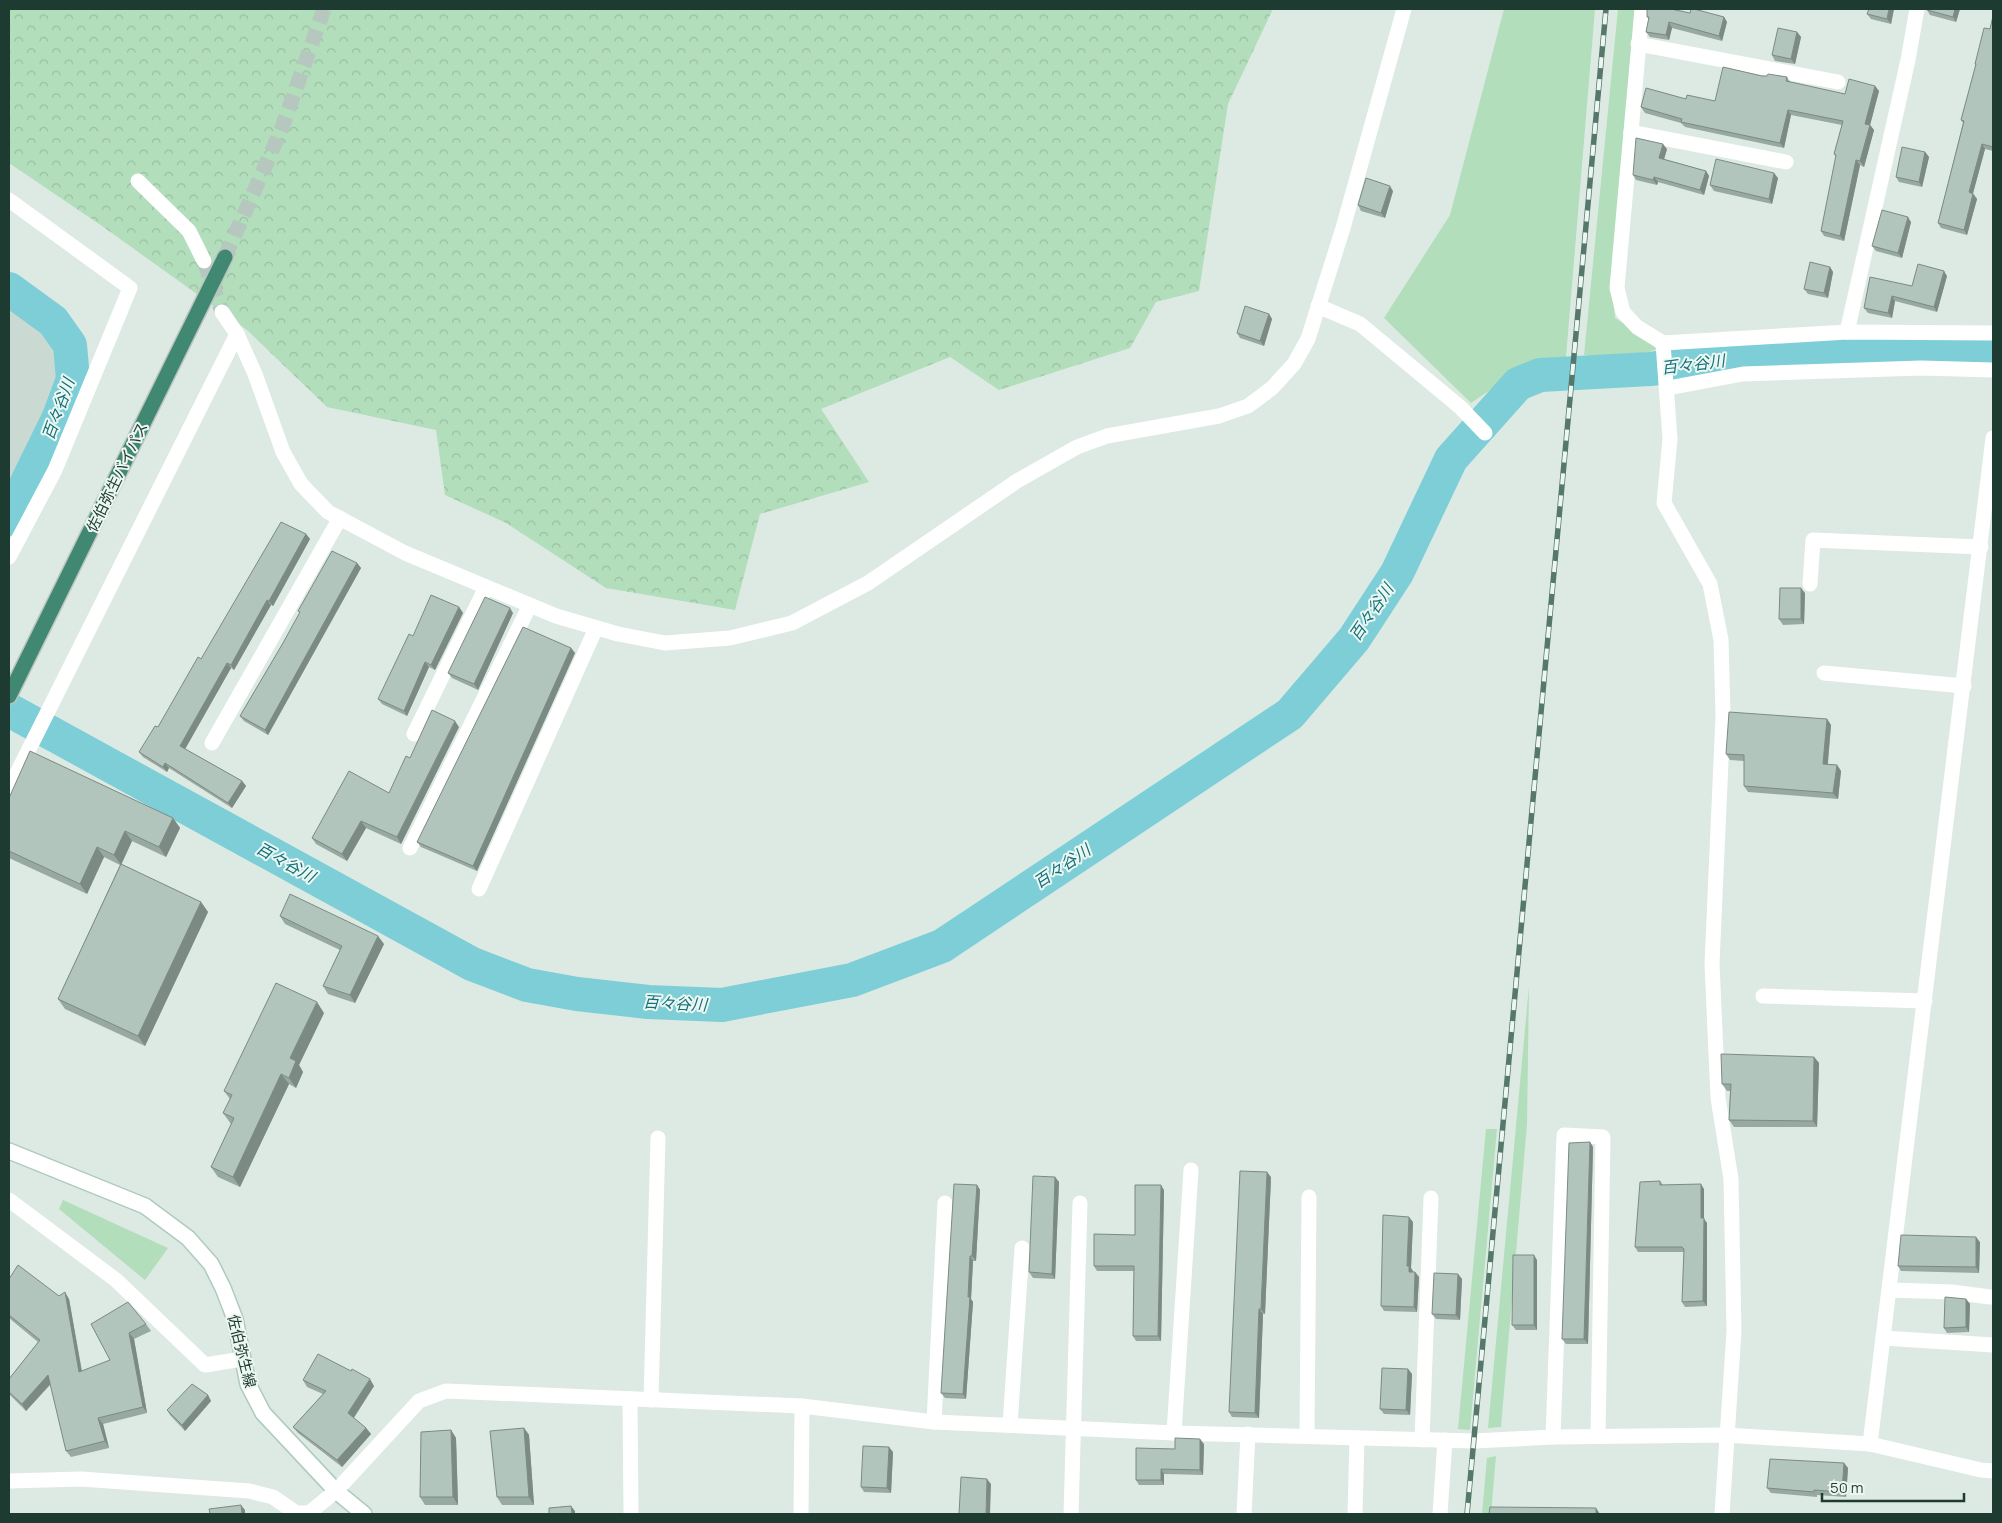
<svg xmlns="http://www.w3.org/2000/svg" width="2002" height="1523" viewBox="0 0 2002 1523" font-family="Manrope,'Noto Sans JP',sans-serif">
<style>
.built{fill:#cadad2}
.grass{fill:#b2debb}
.forest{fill:url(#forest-crowns)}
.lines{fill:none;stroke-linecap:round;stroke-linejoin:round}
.river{stroke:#7dced7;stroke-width:34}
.minor-tunnel{stroke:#b6c7bf;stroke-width:15;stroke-dasharray:15 8;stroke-linecap:butt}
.trunk-tunnel{stroke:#b6c7bf;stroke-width:15;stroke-dasharray:15 8;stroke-linecap:butt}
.secondary-casing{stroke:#aecbbf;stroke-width:18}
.trunk-casing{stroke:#bbc4c1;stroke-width:18}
.minor{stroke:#fff;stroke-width:15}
.secondary{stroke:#fff;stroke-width:15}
.trunk{stroke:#418873;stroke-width:15}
.rail-casing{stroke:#56776c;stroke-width:5.5}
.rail{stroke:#edf7f1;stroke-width:4;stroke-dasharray:11;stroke-linecap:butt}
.wall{fill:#98a9a2}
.shaded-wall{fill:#7c8a84}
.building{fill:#b1c5bc;stroke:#7c8a84}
.labels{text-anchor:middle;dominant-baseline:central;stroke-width:4;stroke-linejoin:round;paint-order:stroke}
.street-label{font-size:15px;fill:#1d3b31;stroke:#edf7f1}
.water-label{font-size:16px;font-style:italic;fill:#12707c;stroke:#edf7f1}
</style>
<defs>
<pattern id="forest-crowns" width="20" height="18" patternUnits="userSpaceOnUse" patternTransform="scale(1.25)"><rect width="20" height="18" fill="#b2debb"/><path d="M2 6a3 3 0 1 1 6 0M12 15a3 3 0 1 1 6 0" fill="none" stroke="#99bfa1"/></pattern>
</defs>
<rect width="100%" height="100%" fill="#dceae3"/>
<!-- built -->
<polygon class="built" points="9,298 46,324 61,351 62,392 9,498"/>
<!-- grass -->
<g class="grass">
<polygon points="1504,9 1595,9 1566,357 1524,367 1471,403 1384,318 1450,215"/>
<polygon points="1618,9 1636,9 1611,282 1615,318 1641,334 1657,349 1624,360 1584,355"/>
<polygon points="1529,986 1527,1124 1501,1427 1488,1428"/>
<polygon points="1486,1129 1497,1129 1470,1430 1458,1429"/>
<polygon points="63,1200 168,1248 145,1280 59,1209"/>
<polygon points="1496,1456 1491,1514 1482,1514 1487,1458"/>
</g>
<!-- forest -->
<polygon class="forest" points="9,9 1273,9 1228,104 1199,291 1156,302 1130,348 999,390 950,357 821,409 869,482 760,514 735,610 606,588 506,523 445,495 436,430 327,407 247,330 102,226 9,163"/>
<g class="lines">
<!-- river -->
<g class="river">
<polyline points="9,289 53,321 70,345 73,379 59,417 9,519"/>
<polyline points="9,710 472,964 527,985 577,994 648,1002 722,1005 852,980 942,946 1290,714 1354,639 1397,573 1451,459 1518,384 1540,375 1650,369 1800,351 1993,353"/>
</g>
<!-- minor-tunnel -->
<polyline class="minor-tunnel" points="204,261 222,312"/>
<!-- trunk-tunnel -->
<polyline class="trunk-tunnel" points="225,257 282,128 324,9"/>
<defs>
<polyline id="secondary" points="9,1151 145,1206 188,1238 211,1264 223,1288 235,1319 248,1384 263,1413 336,1491 364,1514"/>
<polyline id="trunk" points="9,696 225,257"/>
</defs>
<!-- secondary casing -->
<use href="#secondary" class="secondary-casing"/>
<!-- trunk casing -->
<use href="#trunk" class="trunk-casing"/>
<!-- minor -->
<g class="minor">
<polyline points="1642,9 1617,288 1623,312 1637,327 1663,343 1847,332 1993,333"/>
<polyline points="1638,44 1838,82"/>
<polyline points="1631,132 1786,162"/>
<polyline points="138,181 189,231 204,261"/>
<polyline points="9,200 130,288 55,470 9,557"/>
<polyline points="1318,306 1360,324 1460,407 1485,433"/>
<polyline points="222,312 237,334 255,374 283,452 301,484 328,512 405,553 556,616 618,634 665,643 730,638 792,623 868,583 1017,481 1077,447 1107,436 1219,416 1248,406 1272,388 1294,364 1308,339 1343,228 1404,9"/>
<polyline points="1847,332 1908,60 1917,9"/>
<polyline points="1663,343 1670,439 1664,503 1710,584 1721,640 1723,716 1712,964 1718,1098 1731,1179 1734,1331 1722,1514"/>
<polyline points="1668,388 1743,374 1921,368 1993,370"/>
<polyline points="1810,584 1813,540 1981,547"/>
<polyline points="1824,673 1964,686"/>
<polyline points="414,734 486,587"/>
<polyline points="212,743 340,518"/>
<polyline points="9,789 237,334"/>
<polyline points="410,848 530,605"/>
<polyline points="479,889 596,628"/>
<polyline points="1763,996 1925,1001"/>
<polyline points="9,1200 116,1280 205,1365 242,1359"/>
<polyline points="1889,1290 1952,1292 1990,1297"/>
<polyline points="1883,1338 1993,1345"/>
<polyline points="630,1399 631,1514"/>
<polyline points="651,1400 658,1138"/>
<polyline points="934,1422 945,1203"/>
<polyline points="1010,1425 1022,1248"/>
<polyline points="1174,1433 1191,1170"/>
<polyline points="1307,1435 1309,1197"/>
<polyline points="1553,1437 1564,1135 1603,1137 1598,1436"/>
<polyline points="1422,1440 1431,1198"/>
<polyline points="1870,1444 1993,438"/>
<polyline points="9,1481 81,1479 249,1491 273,1497 296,1513 309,1513 336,1491 419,1401 446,1391 802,1406 934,1422 1174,1433 1474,1441 1553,1437 1726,1435 1870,1444 1981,1470 1993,1471"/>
<polyline points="801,1514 802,1406"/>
<polyline points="1071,1514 1080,1203"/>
<polyline points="1244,1514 1248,1434"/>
<polyline points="1355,1514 1357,1438"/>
<polyline points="1440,1514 1445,1440"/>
</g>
<!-- secondary -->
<use href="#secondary" class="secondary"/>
<!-- trunk -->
<use href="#trunk" class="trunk"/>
<defs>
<polyline id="rail" points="1467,1514 1606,9"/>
</defs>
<!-- rail casing -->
<use href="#rail" class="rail-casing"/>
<!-- rail -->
<use href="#rail" class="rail"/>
</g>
<!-- wall -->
<g class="wall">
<polygon points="1869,9 1894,9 1891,24 1871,19 1867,14"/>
<polygon points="1960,9 1956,22 1930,15 1927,10"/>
<polygon points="1690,13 1724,17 1727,22 1722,41 1672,28 1669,40 1650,37 1646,32 1649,19 1647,17"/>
<polygon points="1993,16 1993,151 1985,149 1973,193 1977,199 1967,235 1941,228 1938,223 1963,123 1961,120 1976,66 1975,64 1990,29"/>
<polygon points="1797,32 1801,37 1795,64 1775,61 1772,55"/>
<polygon points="1762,76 1787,77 1790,82 1845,94 1875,86 1879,91 1870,125 1874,130 1864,167 1860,165 1844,241 1824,236 1821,231 1836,157 1834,154 1842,125 1791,115 1784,148 1685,127 1681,123 1645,113 1641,107 1686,99 1715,101"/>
<polygon points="1667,149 1664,159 1706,171 1709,176 1704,195 1658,182 1657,185 1636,180 1633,175"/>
<polygon points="1925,152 1929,157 1922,187 1899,182 1896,177"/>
<polygon points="1778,178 1772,204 1714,191 1710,185"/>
<polygon points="1393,191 1385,218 1361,211 1358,205"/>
<polygon points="1911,222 1902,258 1876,251 1872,246"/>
<polygon points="1830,267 1833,272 1828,298 1808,294 1804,289"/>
<polygon points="1947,276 1937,312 1895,301 1892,318 1868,313 1864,308 1912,286"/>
<polygon points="1269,314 1272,319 1264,346 1240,338 1237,333"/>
<polygon points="306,534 310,539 273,606 271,605 234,670 231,668 185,749 242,781 246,786 232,808 169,768 167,772 143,757 139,752 158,727 201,659"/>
<polygon points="357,563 361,568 268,735 244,721 240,716 283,643 300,613 298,611"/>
<polygon points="1805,593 1804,624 1783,625 1779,619"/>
<polygon points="459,607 463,613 435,670 429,667 407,716 382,704 378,699"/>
<polygon points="513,613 478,690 452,678 448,673"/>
<polygon points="571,648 575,653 477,871 421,847 417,842"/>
<polygon points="1827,719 1831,725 1828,764 1837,765 1841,771 1838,799 1748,792 1744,786 1744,761 1730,760 1726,754"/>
<polygon points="459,727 401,844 366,828 347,861 316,844 312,838 389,793"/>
<polygon points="9,798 173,818 180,828 166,857 132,841 121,865 201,902 208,912 145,1046 65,1009 58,999 120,865 104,857 87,894 9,858"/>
<polygon points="280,916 384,944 355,1003 328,994 323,986 340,950 285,924"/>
<polygon points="324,1013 299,1065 303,1072 296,1088 289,1084 240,1187 218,1177 211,1167 231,1124 223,1113 230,1099 224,1091"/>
<polygon points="1814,1057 1819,1063 1817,1127 1734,1127 1729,1120 1730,1091 1727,1091 1722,1084"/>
<polygon points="1590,1142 1593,1147 1588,1344 1566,1344 1562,1339"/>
<polygon points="1055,1177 1059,1182 1055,1279 1033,1278 1029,1272"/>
<polygon points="1271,1177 1265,1314 1263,1314 1259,1418 1232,1417 1229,1412"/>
<polygon points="1660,1181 1663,1185 1704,1189 1704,1219 1707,1223 1707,1306 1685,1307 1682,1302 1684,1252 1638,1252 1635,1247"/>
<polygon points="977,1185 980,1190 976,1261 973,1261 971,1299 973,1302 966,1399 945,1398 941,1393"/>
<polygon points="1164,1190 1161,1341 1136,1341 1133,1336 1134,1271 1097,1271 1094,1266 1135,1235"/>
<polygon points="1413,1222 1411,1268 1413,1272 1415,1272 1419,1277 1417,1312 1384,1311 1381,1306"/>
<polygon points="1980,1242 1979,1273 1901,1271 1898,1266"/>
<polygon points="1537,1260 1537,1330 1516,1330 1512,1325"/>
<polygon points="1458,1274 1462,1279 1460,1320 1436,1319 1432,1314"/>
<polygon points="9,1279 69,1299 82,1371 110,1360 91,1324 146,1324 151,1331 134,1339 147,1413 103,1424 109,1448 71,1457 66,1451 51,1384 26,1411 9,1394 9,1379 38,1342 9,1318"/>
<polygon points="1966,1299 1970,1304 1969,1332 1947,1333 1944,1328"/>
<polygon points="1408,1369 1412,1374 1410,1415 1384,1414 1380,1409"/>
<polygon points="303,1380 374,1386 354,1418 366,1428 371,1434 342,1467 298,1433 293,1427 323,1394 307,1387"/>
<polygon points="208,1395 211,1401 185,1431 170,1415 167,1410"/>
<polygon points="524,1428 529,1435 534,1505 502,1505 497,1497"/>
<polygon points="451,1430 456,1438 458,1505 425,1505 420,1497"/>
<polygon points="1204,1444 1203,1475 1164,1474 1164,1485 1139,1485 1136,1480 1175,1449"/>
<polygon points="893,1452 891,1493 864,1492 861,1487"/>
<polygon points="1844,1463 1848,1468 1846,1497 1817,1495 1817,1497 1771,1493 1767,1488"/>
</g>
<!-- shaded-wall -->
<g class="shaded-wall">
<polygon points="1889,9 1894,9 1891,24 1887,19"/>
<polygon points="1955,9 1960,9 1956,22 1953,17"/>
<polygon points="1724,17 1727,22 1722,41 1719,36"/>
<polygon points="1669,22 1672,28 1669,40 1666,35"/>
<polygon points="1797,32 1801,37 1795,64 1791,59"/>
<polygon points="1875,86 1879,91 1869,129 1865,124"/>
<polygon points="1788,110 1791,115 1784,148 1780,143"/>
<polygon points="1870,125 1874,130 1864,167 1860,161"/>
<polygon points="1663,144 1667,149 1663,163 1659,158"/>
<polygon points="1982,144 1985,149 1972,197 1969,192"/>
<polygon points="1925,152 1929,157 1922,187 1919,182"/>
<polygon points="1856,160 1860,165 1844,241 1840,236"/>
<polygon points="1706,171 1709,176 1704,195 1700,190"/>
<polygon points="1774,173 1778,178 1772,204 1769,199"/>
<polygon points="1654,177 1658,182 1657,185 1653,180"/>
<polygon points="1390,186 1393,191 1385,218 1381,213"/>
<polygon points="1973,194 1977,199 1967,235 1964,230"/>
<polygon points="1908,217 1911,222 1902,258 1898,253"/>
<polygon points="1830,267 1833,272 1828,298 1824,293"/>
<polygon points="1944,271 1947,276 1937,312 1934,307"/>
<polygon points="1892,296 1895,301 1892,318 1888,313"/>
<polygon points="1269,314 1272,319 1264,346 1260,341"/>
<polygon points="306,534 310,539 273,606 269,601"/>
<polygon points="357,563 361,568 268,735 265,730"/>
<polygon points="1801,588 1805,593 1804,624 1801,619"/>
<polygon points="267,600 271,605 234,670 231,665"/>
<polygon points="459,607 463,613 435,670 431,665"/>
<polygon points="510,608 513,613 478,690 474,684"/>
<polygon points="571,648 575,653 477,871 473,866"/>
<polygon points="425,662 429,667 407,716 404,711"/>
<polygon points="227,663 231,668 184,751 180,746"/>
<polygon points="1827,719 1831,725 1827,770 1823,764"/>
<polygon points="455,721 459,727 401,844 397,837"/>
<polygon points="165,763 169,768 167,772 163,767"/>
<polygon points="1837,765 1841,771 1838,799 1833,793"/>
<polygon points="242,781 246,786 232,808 228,803"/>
<polygon points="173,818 180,828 166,857 159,847"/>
<polygon points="361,821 366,828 347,861 342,854"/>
<polygon points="125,831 132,841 121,865 114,855"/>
<polygon points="97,847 104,857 87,894 80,884"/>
<polygon points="201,902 208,912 145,1046 138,1036"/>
<polygon points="378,936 384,944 355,1003 350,995"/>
<polygon points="317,1002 324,1013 299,1065 303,1072 296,1088 289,1078 290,1058"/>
<polygon points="1814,1057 1819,1063 1817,1127 1813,1121"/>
<polygon points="281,1074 289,1084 240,1187 233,1177"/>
<polygon points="1590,1142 1593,1147 1588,1344 1584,1339"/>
<polygon points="1267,1172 1271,1177 1265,1314 1261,1309"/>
<polygon points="1055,1177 1059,1182 1055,1279 1052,1274"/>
<polygon points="1701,1184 1704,1189 1704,1219 1707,1223 1707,1306 1703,1301 1701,1218"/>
<polygon points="977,1185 980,1190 976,1261 972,1256"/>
<polygon points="1161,1185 1164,1190 1161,1341 1158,1336"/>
<polygon points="1409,1217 1413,1222 1411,1268 1413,1271 1412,1277 1409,1272 1407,1266"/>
<polygon points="1976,1237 1980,1242 1979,1273 1976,1267"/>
<polygon points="1534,1255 1537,1260 1537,1330 1534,1325"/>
<polygon points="970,1256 973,1261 971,1299 973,1302 966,1399 963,1394"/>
<polygon points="1415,1272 1419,1277 1417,1312 1414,1307"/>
<polygon points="1458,1274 1462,1279 1460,1320 1456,1315"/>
<polygon points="65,1292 69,1299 83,1379 79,1372"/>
<polygon points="1966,1299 1970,1304 1969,1332 1966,1327"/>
<polygon points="1259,1309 1263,1314 1259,1418 1255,1413"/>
<polygon points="129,1333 134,1339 147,1413 143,1407"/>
<polygon points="1408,1369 1412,1374 1410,1415 1406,1410"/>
<polygon points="48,1375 53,1381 26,1411 22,1404"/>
<polygon points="370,1379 374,1386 352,1420 348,1413"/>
<polygon points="208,1395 211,1401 185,1431 182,1425"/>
<polygon points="98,1418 103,1424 109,1448 105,1441"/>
<polygon points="366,1428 371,1434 342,1467 337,1460"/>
<polygon points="524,1428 529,1435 534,1505 529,1497"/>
<polygon points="451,1430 456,1438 458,1505 453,1497"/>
<polygon points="1200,1439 1204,1444 1203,1475 1200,1470"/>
<polygon points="889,1447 893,1452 891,1493 887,1488"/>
<polygon points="1844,1463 1848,1468 1846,1497 1842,1492"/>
<polygon points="1161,1469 1164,1474 1164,1485 1161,1480"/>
<polygon points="987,1479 991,1484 990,1514 986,1514"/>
<polygon points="241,1505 245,1510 245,1514 242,1514"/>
<polygon points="571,1506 575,1511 575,1514 572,1514"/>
<polygon points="1596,1508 1600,1514 1596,1514"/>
</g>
<!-- building -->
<g class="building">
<polygon points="1647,9 1671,9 1690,13 1691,9 1694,9 1724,17 1719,36 1669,22 1666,35 1646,32 1649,17 1647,17"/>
<polygon points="1869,9 1889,9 1887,19 1867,14"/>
<polygon points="1927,9 1955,9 1953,17 1927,10"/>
<polygon points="1993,16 1993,147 1982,144 1969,192 1973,194 1964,230 1938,223 1964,121 1961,120 1976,64 1975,64 1984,28 1990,29"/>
<polygon points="1778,28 1797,32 1791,59 1772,55"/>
<polygon points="1723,67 1762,76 1767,76 1768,74 1787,77 1786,81 1845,94 1849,79 1875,86 1865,124 1870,125 1860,161 1856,160 1840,236 1821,231 1836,155 1834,154 1843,121 1788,110 1780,143 1681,122 1682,119 1641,107 1646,88 1686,99 1687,95 1715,101"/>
<polygon points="1636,138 1663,144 1659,158 1706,171 1700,190 1654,177 1653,180 1633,175"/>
<polygon points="1902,147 1925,152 1919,182 1896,177"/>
<polygon points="1716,159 1774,173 1769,199 1710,185"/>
<polygon points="1366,178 1390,186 1381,213 1358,205"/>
<polygon points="1882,210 1908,217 1898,253 1872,246"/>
<polygon points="1810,262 1830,267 1824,293 1804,289"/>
<polygon points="1918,264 1944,271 1934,307 1892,296 1888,313 1864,308 1870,277 1912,286"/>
<polygon points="1245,306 1269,314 1260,341 1237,333"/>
<polygon points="281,522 306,534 269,601 267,600 231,665 227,663 180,746 242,781 228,803 165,763 163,767 139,752 155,726 158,727 198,657 201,659"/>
<polygon points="332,551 357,563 265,730 240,716 283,643 300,612 298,611"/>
<polygon points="1780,588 1801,588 1801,619 1779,619"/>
<polygon points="431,595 459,607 431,665 425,662 404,711 378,699 409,634 413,636"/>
<polygon points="485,597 510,608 474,684 448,673"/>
<polygon points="523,627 571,648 473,866 417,842"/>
<polygon points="432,710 455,721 397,837 361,821 342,854 312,838 349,771 389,793 406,756 410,758"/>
<polygon points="1729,712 1827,719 1823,764 1837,765 1833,793 1744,786 1744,755 1726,754"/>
<polygon points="30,751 173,818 159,847 125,831 114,855 97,847 80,884 9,851 9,798"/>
<polygon points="121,864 201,902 138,1036 58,999"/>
<polygon points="290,894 378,936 350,995 323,986 342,946 280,916"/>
<polygon points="276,983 317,1002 290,1058 296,1061 289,1078 281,1074 233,1177 211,1167 234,1118 223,1113 232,1095 224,1091"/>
<polygon points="1721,1054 1814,1057 1813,1121 1729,1120 1731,1084 1722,1084"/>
<polygon points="1590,1142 1584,1339 1562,1339 1569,1143"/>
<polygon points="1240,1171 1267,1172 1261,1309 1259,1309 1255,1413 1229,1412"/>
<polygon points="1033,1176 1055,1177 1052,1274 1029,1272"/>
<polygon points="1660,1181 1660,1185 1701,1184 1701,1218 1704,1218 1703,1301 1682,1302 1684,1249 1682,1247 1635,1247 1640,1182"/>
<polygon points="954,1184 977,1185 972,1256 970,1256 968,1297 970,1297 963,1394 941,1393"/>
<polygon points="1135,1185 1161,1185 1158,1336 1133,1336 1134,1266 1094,1266 1094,1234 1135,1235"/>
<polygon points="1383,1215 1409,1217 1407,1266 1409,1266 1409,1272 1415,1272 1414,1307 1381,1306"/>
<polygon points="1901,1235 1976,1237 1976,1267 1898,1266"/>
<polygon points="1513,1255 1534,1255 1534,1325 1512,1325"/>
<polygon points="18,1265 59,1296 65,1292 79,1372 110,1360 91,1324 128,1302 146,1324 129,1333 143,1407 98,1418 105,1441 66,1451 48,1375 22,1404 9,1392 9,1379 40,1340 9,1315 9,1279"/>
<polygon points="1434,1273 1458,1274 1456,1315 1432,1314"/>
<polygon points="1945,1297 1966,1299 1966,1327 1944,1328"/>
<polygon points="318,1354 351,1371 352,1369 370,1379 348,1413 366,1428 337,1460 293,1427 326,1391 303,1380"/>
<polygon points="1382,1368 1408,1369 1406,1410 1380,1409"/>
<polygon points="192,1384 208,1395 182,1425 167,1410"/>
<polygon points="524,1428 529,1497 497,1497 490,1431"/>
<polygon points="451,1430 453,1497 420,1497 421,1432"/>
<polygon points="1175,1438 1200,1439 1200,1470 1161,1469 1161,1480 1136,1480 1136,1448 1175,1449"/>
<polygon points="863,1446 889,1447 887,1488 861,1487"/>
<polygon points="1770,1459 1844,1463 1842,1492 1814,1490 1814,1492 1767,1488"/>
<polygon points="961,1477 987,1479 986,1514 959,1514"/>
<polygon points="241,1505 242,1514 210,1514 209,1509"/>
<polygon points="571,1506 572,1514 546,1514 549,1514 549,1508"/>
<polygon points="1490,1507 1596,1508 1596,1514 1489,1514"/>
</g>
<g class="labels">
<!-- street labels -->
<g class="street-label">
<text transform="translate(117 477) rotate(-64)">佐伯弥生バイパス</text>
<text transform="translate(242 1351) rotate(76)">佐伯弥生線</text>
</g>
<!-- water labels -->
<g class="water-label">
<text transform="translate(1693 364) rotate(-7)">百々谷川</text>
<text transform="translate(58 409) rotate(-70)">百々谷川</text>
<text transform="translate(1371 612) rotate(-56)">百々谷川</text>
<text transform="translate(286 862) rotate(29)">百々谷川</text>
<text transform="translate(1062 866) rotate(-34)">百々谷川</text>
<text transform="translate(675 1003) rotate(3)">百々谷川</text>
</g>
</g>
<!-- border -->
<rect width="2002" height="1523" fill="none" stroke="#1d3b31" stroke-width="20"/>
<!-- scale -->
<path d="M1822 1493v8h142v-8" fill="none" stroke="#1d3b31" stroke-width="2.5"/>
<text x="1830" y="1493" font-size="15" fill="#1d3b31" stroke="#edf7f1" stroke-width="4" paint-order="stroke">50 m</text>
</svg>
